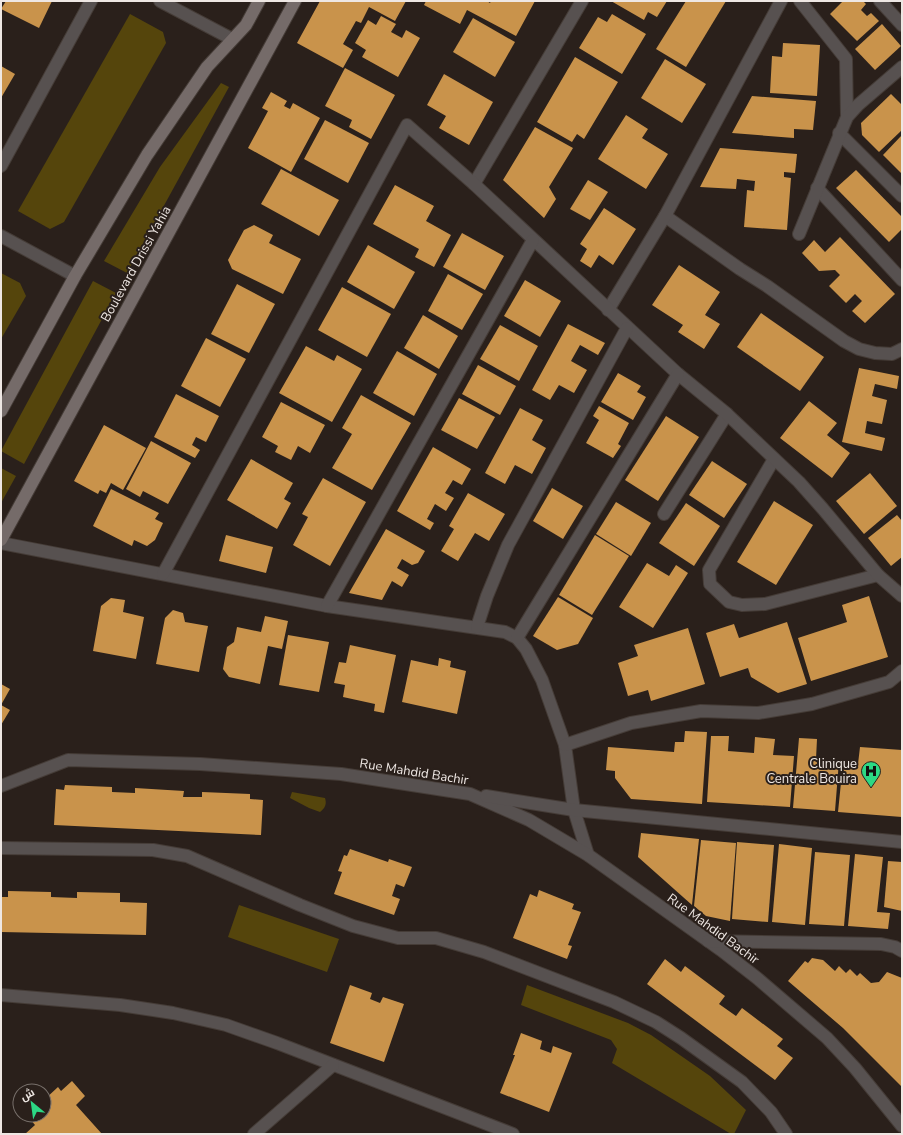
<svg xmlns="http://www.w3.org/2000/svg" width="903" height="1135" viewBox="0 0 903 1135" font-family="'Nunito Sans',Cairo,sans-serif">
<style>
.green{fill:#55450c}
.building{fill:#c9934b}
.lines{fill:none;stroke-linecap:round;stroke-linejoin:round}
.minor-casing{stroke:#453c37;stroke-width:14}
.secondary-casing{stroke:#453c37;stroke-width:14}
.minor{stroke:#575150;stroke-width:12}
.secondary{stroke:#756b69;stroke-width:12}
.labels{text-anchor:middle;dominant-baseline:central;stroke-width:4;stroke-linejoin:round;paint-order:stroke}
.street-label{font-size:13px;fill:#eee7e3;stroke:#2a201b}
.poi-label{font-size:13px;fill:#eee7e3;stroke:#2a201b;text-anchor:end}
</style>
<rect width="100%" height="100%" fill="#2a201b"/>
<!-- green -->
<g class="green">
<polygon points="130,14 163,32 166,43 64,222 50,229 18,211"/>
<polygon points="221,83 229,87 127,273 104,261 160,167"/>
<polygon points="1,273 20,283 26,296 1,339"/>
<polygon points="93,281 116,293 24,464 1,451"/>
<polygon points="1,468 16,476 1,503"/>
<path d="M 292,792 L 325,798 C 327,804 325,808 320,812 L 309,808 L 290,798 Z"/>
<polygon points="239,905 339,939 327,972 228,937"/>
<polygon points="527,985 628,1023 651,1035 710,1076 746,1110 734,1134 731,1134 612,1063 617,1049 611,1040 521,1005"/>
</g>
<!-- building -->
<g class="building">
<polygon points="6,1 52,1 39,28 1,9"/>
<polygon points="320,1 406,1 395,21 369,7 361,23 356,21 343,44 353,50 343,68 297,43"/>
<polygon points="426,1 487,1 490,3 491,1 535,1 516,36 467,10 460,24 424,5"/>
<polygon points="611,1 667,1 657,17 648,12 644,20"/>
<polygon points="686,1 726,1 686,67 656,49"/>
<polygon points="843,1 863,1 866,4 861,10 867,16 871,13 879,21 857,41 830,14"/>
<polygon points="612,14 646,34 622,74 579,48 598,17 607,22"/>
<polygon points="381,16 396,24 391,32 402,38 406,30 420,38 398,77 362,57 366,50 355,43 368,20 376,25"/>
<polygon points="473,18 515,42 495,77 453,52"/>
<polygon points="882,24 901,46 875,70 855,49"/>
<polygon points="783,43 820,45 817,96 770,93 772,56 782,57"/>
<polygon points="575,57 618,82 584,139 577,134 572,142 537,122"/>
<polygon points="665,59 706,84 682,123 641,98"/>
<polygon points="1,66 15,74 1,98"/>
<polygon points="345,68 395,95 371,139 349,127 352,120 325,106"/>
<polygon points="444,74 493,102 469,145 439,128 446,116 427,105"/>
<polygon points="271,92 287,101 284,106 290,109 293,103 320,118 291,172 248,148 268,111 262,108"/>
<polygon points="891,94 902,105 902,130 879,152 862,135 861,123"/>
<polygon points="752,96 816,101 813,130 794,129 794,138 732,133"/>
<polygon points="626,115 648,129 642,138 668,154 646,189 598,159"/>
<polygon points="325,120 369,143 348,183 304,159"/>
<polygon points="535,127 573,148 549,187 556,199 544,218 503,180"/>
<polygon points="902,135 902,174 883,155"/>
<polygon points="720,148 797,154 795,173 784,172 784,177 791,178 787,230 744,227 747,190 754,191 755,181 737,179 736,189 700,187"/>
<polygon points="281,169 339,200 319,236 261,204"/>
<polygon points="856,170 902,217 902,229 889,242 836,188"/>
<polygon points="588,180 608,192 590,220 570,209"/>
<polygon points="395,185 434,206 426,221 451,235 434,267 415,257 419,249 373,224"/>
<polygon points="604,208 636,229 613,265 599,255 591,268 580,261 587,249 580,244"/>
<polygon points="254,225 273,235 269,243 301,259 283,294 232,269 228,260 244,230"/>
<polygon points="462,233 504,256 485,290 443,267"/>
<polygon points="840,237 895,294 865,323 852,311 862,301 855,294 846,303 829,286 840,275 835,270 819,271 802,253 814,240 825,252"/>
<polygon points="368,245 415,272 394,309 347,282"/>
<polygon points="679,265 720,292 705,315 720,324 704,349 678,332 683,325 652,305"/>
<polygon points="448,274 483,294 462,330 428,311"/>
<polygon points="525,280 561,301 540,337 504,316"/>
<polygon points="237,284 275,304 249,353 211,334"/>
<polygon points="342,287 391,314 367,357 318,330"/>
<polygon points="761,313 824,357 800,391 737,347"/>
<polygon points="423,315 458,336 439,369 404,348"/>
<polygon points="568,324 605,343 598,355 580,345 571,361 587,370 574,393 559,385 550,400 532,390"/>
<polygon points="500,325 538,346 519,381 480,359"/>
<polygon points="206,338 246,359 220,407 181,386"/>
<polygon points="306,346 334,361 337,355 362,369 332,422 279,393"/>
<polygon points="397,351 437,374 414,416 373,393"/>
<polygon points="478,365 516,386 500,415 462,394"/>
<polygon points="859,368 899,376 897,389 875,384 872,396 887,400 882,424 867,421 865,433 885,438 882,451 842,442"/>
<polygon points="618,373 641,386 637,392 646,397 633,420 601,402"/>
<polygon points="176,394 219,416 206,442 196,437 192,445 200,450 195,458 154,437"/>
<polygon points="361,395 411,423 372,490 332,468 352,434 342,428"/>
<polygon points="459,398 495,417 477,449 441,430"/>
<polygon points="809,401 837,423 827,435 850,453 832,478 780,438"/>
<polygon points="281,402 325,425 310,453 298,446 291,460 275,452 278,446 262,437"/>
<polygon points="599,406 629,423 618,444 621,446 613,458 586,443 599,420 593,416"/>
<polygon points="520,408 543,420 532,440 546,448 532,474 515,465 505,484 485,473"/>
<polygon points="666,416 699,437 658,501 625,480"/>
<polygon points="104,425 146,448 123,490 111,483 106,493 100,490 98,494 74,481"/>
<polygon points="151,441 191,463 168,504 143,491 140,497 126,489"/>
<polygon points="433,447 471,469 462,485 453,480 445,493 454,498 446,511 435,504 427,519 434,523 430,530 397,511"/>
<polygon points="251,459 293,483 284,499 291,503 277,529 227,500"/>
<polygon points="712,461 747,484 724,518 689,495"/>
<polygon points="870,473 897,506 864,534 836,501"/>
<polygon points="323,478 366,502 330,566 293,545 308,517 302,514"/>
<polygon points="552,488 583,506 563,539 533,521"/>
<polygon points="111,489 159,513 155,519 163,523 155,540 147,546 134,540 132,546 93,526"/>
<polygon points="468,493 505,514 489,541 475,533 458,561 441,551 454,529 449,526"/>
<polygon points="774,501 813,525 776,585 737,562"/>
<polygon points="616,502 651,523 631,556 596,534"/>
<polygon points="686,503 720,526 694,566 659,543"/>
<polygon points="897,515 902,521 902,557 891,566 868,538"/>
<polygon points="386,529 425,551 418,563 412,565 402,559 397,568 409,575 402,587 392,581 382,600 349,593"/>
<polygon points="226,535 273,547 266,573 219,561"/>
<polygon points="595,535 629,556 592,615 559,595"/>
<polygon points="647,563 669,576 676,565 688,573 653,628 619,607"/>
<polygon points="869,596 888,657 811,681 798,638 847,622 842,605"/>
<polygon points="558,597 593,618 578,644 557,650 533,636"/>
<polygon points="111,598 125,600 123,612 144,617 136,659 93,651 101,606"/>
<polygon points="173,610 183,613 185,622 208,626 199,672 156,664 165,618"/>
<polygon points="265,616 288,621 282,649 268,646 260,684 229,677 223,669 227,647 234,642 237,627 261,632"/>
<polygon points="787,622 807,684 778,693 751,677 748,668 720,677 706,633 734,624 739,638"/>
<polygon points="688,628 705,684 651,701 648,690 628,696 618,663 638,656 634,645"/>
<polygon points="288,635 329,642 319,692 279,685"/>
<polygon points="350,645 396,655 384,713 374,711 375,704 343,697 345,685 334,683 339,662 346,663"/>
<polygon points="439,658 451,661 450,667 466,671 457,714 402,702 411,660 438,666"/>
<polygon points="1,684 10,689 1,705"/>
<polygon points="1,705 10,710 1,725"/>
<polygon points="685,731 707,732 702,804 631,799 615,778 615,771 606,770 608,747 674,752 675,742 684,742"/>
<polygon points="711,736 729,736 728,751 754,753 755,737 775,739 773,755 794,756 790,807 707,802"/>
<polygon points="799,738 817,739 816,759 839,761 835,811 793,808"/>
<polygon points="860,747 902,750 902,817 838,812 843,763 858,764"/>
<polygon points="65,785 112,787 112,792 135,793 135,788 184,791 183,797 202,797 202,792 250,794 250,799 263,800 261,835 54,825 56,789 64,790"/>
<polygon points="641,833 699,839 692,905 638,857"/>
<polygon points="701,840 736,843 730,921 706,916 694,906"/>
<polygon points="737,842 774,845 768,922 732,919"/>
<polygon points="779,844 812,848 805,925 772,922"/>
<polygon points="350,849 388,862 389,859 412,867 404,887 396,884 392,896 400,899 394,915 334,894 342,872 338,871 344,855 347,856"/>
<polygon points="815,852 850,855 844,926 809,924"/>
<polygon points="855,854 883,857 877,912 890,913 888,929 848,926"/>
<polygon points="888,861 902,862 902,911 884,907"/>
<polygon points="539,890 574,904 572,909 581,912 568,945 572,946 567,959 513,938 530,894 537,897"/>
<polygon points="8,891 51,892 51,897 77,898 77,892 120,893 120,902 147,903 146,935 1,932 1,897 8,897"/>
<polygon points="812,958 823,960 835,971 839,966 846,973 850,969 857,976 860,973 871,983 879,982 887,972 902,978 902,1087 843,1028 788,981 805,961 808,963"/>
<polygon points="665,959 681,972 685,966 725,996 719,1004 736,1016 742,1008 783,1039 777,1046 793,1058 775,1080 647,984"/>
<polygon points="350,985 372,993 370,999 380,1003 383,997 404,1004 384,1062 330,1043"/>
<polygon points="521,1033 542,1041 540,1049 551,1053 553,1046 572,1053 549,1112 500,1093 515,1055 513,1055"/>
<polygon points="72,1081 85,1096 76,1105 102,1134 25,1134 35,1125 30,1119 34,1115 44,1115 44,1100 58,1087 61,1091"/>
</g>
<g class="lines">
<defs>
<g id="minor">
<polyline points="160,1 232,39"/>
<polyline points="800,1 846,59 847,117"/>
<polyline points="880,1 902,25"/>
<polyline points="839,133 902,196"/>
<polyline points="1,166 91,1"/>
<polyline points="474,184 582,1"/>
<polyline points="817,188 902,280"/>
<polyline points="665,216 740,269 767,286 844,341 859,349 875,353 892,354 902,349"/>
<polyline points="799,234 847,117 858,105 902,67"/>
<polyline points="1,236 75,276"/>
<polyline points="608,310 665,216 781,1"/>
<polyline points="774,459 709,570 710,584 729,602 742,605 765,604 878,575"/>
<polyline points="664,514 727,414"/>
<polyline points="1,543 327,606 505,632 517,638 526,649 542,680 554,714 565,745 574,810 588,855"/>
<polyline points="163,574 407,125 474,184 678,374 727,414 799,482 823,509 878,575 902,596"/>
<polyline points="327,606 533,240"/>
<polyline points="477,627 487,596 508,545 627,328"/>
<polyline points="517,638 678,374"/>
<polyline points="565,745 631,723 701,711 758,713 812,704 889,682 902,671"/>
<polyline points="1,786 68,760 200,764 341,774 470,794 529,820 588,855 721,950 757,978 827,1038 855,1068 902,1126"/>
<polyline points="486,796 574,810 902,842"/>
<polyline points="1,848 153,850 187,856 300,905 353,926 398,938 436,938 484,952 614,1002 656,1022 681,1038 742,1082 771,1112 786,1134"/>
<polyline points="708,941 881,944 895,947 902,951"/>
<polyline points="1,995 120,1005 173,1013 226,1025 277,1043 513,1134"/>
<polyline points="254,1134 333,1065"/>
</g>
<g id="secondary">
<polyline points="1,411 75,276 147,155 207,67 246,25 259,1"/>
<polyline points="1,540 295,1"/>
</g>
</defs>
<!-- minor casing -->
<use href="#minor" class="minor-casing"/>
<!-- secondary casing -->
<use href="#secondary" class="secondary-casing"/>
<!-- minor -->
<use href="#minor" class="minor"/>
<!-- secondary -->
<use href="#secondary" class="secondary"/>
</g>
<!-- icons -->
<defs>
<symbol id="hospital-pin" viewBox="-11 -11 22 30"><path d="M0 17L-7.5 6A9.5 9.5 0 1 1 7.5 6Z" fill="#2cd884" stroke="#2a201b"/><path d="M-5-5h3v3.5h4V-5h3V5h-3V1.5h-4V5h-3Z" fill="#111"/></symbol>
</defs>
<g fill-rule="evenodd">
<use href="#hospital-pin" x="860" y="760" width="22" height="30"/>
</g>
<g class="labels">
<!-- street labels -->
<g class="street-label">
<text transform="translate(136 264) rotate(-61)">Boulevard Drissi Yahia</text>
<text transform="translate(414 772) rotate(9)">Rue Mahdid Bachir</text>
<text transform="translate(713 929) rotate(36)">Rue Mahdid Bachir</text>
</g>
<!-- poi labels -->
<g class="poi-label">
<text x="857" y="764">Clinique<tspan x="857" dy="15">Centrale Bouira</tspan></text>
</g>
</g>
<!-- border -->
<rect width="903" height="1135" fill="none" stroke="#eee7e3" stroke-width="4"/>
<!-- north arrow -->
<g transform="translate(32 1103) rotate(331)"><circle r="19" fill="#2a201b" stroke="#78706b"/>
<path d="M0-3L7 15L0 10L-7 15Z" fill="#2cd884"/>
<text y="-6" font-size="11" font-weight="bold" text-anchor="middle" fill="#eee7e3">ش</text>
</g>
</svg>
